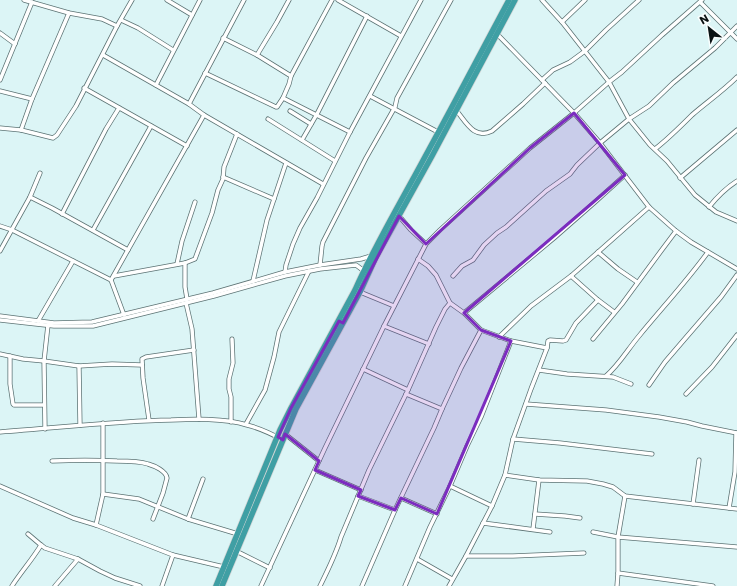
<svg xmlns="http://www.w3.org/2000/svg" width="737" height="586" viewBox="0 0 737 586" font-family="Poppins,sans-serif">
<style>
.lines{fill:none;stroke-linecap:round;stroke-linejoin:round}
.minor-casing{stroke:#5c7374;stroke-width:5}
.highway-casing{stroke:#d3d5d5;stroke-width:7}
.minor{stroke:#fff;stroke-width:3.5}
.highway{stroke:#3f9fa4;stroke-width:5.5}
.marked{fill:#7b2cbf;fill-opacity:0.2;stroke:#7b2cbf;stroke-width:3;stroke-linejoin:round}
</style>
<rect width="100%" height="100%" fill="#dcf5f6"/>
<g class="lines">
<defs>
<g id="minor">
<polyline points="24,0 69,13 102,19 117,26"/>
<polyline points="167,0 192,15"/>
<polyline points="338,0 401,36"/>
<polyline points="542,0 562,22 609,82 629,119 650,145 667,161 695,195 716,212 737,221"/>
<polyline points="700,2 737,39"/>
<polyline points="121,20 138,28 173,50"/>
<polyline points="562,22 585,0"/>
<polyline points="0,33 15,44"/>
<polyline points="497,34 574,113 600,143 649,207 676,231 691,242 737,269"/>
<polyline points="223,38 257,55 291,76 289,84 283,98 350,132"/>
<polyline points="103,55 189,104 204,115 323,184"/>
<polyline points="257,55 277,22 289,0"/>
<polyline points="205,73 276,107 277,107 283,98"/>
<polyline points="291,76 332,0"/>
<polyline points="0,80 32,2"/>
<polyline points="542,80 553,70 570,62 585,51 606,30 639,0"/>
<polyline points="156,85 200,0"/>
<polyline points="84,88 187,146"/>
<polyline points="0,91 32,99"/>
<polyline points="370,96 438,132"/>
<polyline points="189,104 244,0"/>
<path d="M 456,110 C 466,122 474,140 492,131 L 523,104 L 545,83"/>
<polyline points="290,111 311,124"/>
<polyline points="268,119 335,161"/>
<polyline points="0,128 21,130 53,138 57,135 76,106 117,26 132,0"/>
<polyline points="21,130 32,99 69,13"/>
<polyline points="302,140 317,114 367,16"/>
<path d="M 655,149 C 668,139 680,127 692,115 C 707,102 723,91 737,77"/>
<polyline points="223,177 274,199"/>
<polyline points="680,178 737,130"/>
<polyline points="30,197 52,208 128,250"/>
<path d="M 709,207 C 717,197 726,188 737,181"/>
<polyline points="62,214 106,129 119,108"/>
<polyline points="399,216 411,230 426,244"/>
<polyline points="0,226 12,230 111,280"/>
<polyline points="93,230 151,126"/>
<polyline points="0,251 30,197 40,173"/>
<polyline points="598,252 618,269 637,282"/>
<polyline points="418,259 428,266 436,275 450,303 464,313 481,330 511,341 547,348"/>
<polyline points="185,263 185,287 187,299"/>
<polyline points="177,264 182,241 195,202"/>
<polyline points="320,265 322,246 323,242 366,158 395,107 397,98 451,0"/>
<polyline points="285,272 286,265 293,244 300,228 317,198 350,132 421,0"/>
<polyline points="114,276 185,263 195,259 212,213 218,190 223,179 224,167 237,134"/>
<polyline points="453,276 462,266 473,260 484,245 497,233 506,227 546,191 570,174 577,165 600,143 629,119 649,106 673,83 715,48 737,26"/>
<polyline points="571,276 598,300 614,312"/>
<polyline points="253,281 267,220 286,163"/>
<polyline points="360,292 394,306"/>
<polyline points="186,303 192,329 199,419"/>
<polyline points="464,313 554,238 595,202 625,175"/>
<polyline points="124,315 111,280 204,115"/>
<polyline points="0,316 54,323 92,322 213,293 285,272 320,265 361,259 371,256"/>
<polyline points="0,320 54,326 93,326 214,296 285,276 320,269 356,265 364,271"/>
<polyline points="38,321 73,261"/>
<polyline points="384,326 429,344"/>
<polyline points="499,337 531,306 571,276 649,207"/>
<polyline points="593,339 622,304 661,251 676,231"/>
<polyline points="0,354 23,359 44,361 79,366 112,364 142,365"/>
<polyline points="10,356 10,384 13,404 14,405 44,405"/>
<polyline points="79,366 80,425"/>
<polyline points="363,369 408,390"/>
<polyline points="539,370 567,374 613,377 631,384"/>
<path d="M 606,376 C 619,365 628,349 639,336 C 662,308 687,281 708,252"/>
<polyline points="649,385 665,362 683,341 721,297 737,275"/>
<polyline points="406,394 442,409"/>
<polyline points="686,394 712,367 737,335"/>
<polyline points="526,404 606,410 659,417 687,422 702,426 737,433"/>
<polyline points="149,420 143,378 142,359 146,357 194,350"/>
<polyline points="231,422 231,397 229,389 229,379 233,363 232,339"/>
<polyline points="246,424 265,390 274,357 279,332 309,271"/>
<polyline points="45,429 44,361 48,325"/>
<path d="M 0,432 C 57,428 114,421 171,420 C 194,419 224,418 247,425 C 259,428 272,434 283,440"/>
<polyline points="285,434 319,461"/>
<polyline points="513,439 560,443 652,454"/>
<path d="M 52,461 C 74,460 96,460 117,461 C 127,461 139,461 148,464 C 155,466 166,471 167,478 L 163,493 L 153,519"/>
<polyline points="315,470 361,490"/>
<polyline points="505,475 539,480 587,481 603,484 613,487 625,496 737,509"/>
<polyline points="0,486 73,518 96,525 173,555 224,567"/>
<polyline points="450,486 492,506"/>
<polyline points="103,494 139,499 188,519 238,534"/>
<polyline points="358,496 395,510"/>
<polyline points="401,498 437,514"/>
<polyline points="693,504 699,460"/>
<polyline points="729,508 735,472 736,433"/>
<polyline points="535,514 565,516 580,518"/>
<polyline points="188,519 203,479"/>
<polyline points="483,523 550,532"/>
<polyline points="96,525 103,494 103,423"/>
<polyline points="533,529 539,480"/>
<polyline points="593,532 618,537 737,547"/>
<polyline points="28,534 41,545 45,548 78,559 100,571 115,578 140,586"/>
<polyline points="236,551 270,568"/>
<polyline points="466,556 513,556 584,553"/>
<polyline points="417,559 452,579"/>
<polyline points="618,573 713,586"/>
<path d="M 12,586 C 21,572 32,560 41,545"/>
<polyline points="55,586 78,559"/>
<polyline points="162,586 173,555"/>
<polyline points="261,586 325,448 384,326 426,244 440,230 530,148 574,113 609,82 622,72 662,35 702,0"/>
<path d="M 320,586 C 328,570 336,554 341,537 L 369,470 L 408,390 L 436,327 L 445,309 L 450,303"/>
<polyline points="362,586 395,510 434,428 442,409 461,368 481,330"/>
<polyline points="405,586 430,527 450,486 467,446 481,417 511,341"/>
<polyline points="449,586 466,556 492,506 505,475 513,439 531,389 547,348 548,341 550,340 563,341 566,340 576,323 598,300"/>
<polyline points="617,586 618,573 618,537 625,496"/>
</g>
<g id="highway">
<path d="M 216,586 L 280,430 L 291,408 L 355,290 C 376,243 402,200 426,155 C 454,104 481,52 509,0"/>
<polyline points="222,586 296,409 360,292 375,259 386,239 432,156 515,0"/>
</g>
</defs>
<!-- minor casing -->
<use href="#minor" class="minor-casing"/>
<!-- highway casing -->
<use href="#highway" class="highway-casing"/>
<!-- minor -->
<use href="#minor" class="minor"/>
<!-- highway -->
<use href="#highway" class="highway"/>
</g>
<!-- marked area -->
<path class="marked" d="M 574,113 L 625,175 L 464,313 L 481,330 L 511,341 L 437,514 L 401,498 L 395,510 L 358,496 L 361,490 L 315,470 L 319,461 L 285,434 L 283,440 L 278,437 L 291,408 L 339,321 L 343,323 L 399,216 L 426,244 L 530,148 Z"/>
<!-- north arrow -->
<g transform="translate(709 28) rotate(330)" stroke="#f9fefe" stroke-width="3" paint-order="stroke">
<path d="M0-3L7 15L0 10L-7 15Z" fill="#0a1314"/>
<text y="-6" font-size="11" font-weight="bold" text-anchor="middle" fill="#0a1314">N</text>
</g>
</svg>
